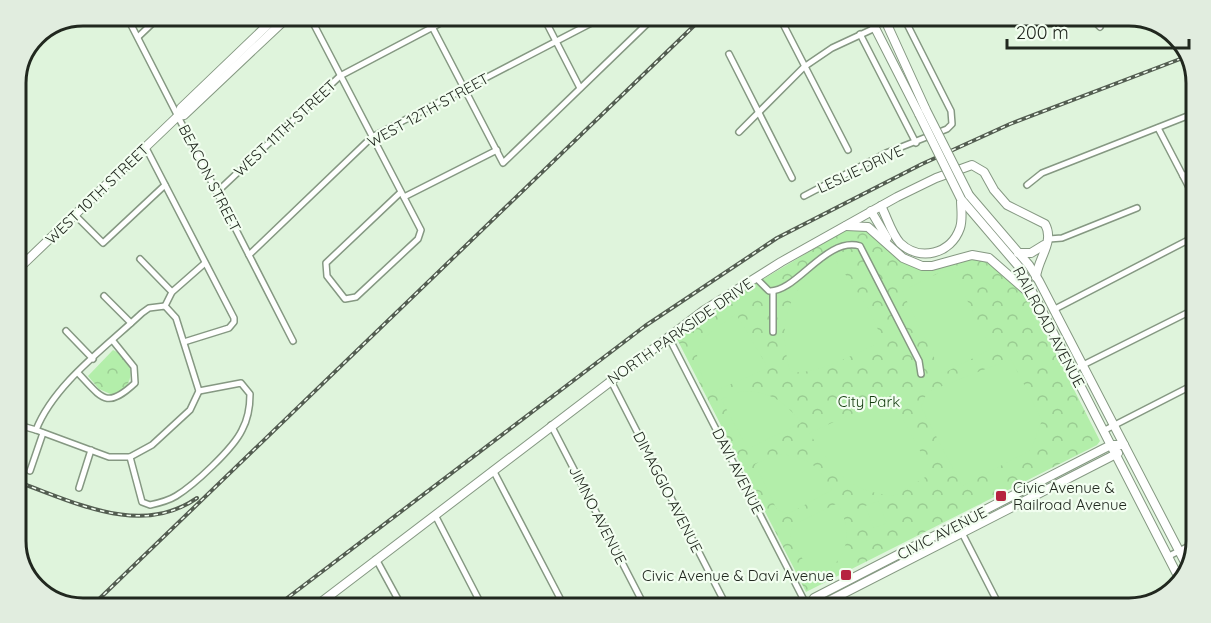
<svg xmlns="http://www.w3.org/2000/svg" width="1211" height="623" viewBox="0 0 1211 623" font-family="Quicksand,sans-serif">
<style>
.park{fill:url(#park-crowns)}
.pitch{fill:#b3eeaa}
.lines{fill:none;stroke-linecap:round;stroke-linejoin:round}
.street-casing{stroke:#859882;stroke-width:8}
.secondary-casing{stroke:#859882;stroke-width:10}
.street{stroke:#fff;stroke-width:5}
.secondary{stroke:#fff;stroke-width:8}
.rail-casing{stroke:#535d51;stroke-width:4}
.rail{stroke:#f2fef0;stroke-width:1.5;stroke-dasharray:4.5;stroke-linecap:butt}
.secondary-bridge-casing{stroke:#859882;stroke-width:10;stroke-linecap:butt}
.secondary-bridge{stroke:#fff;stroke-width:8}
.poi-dot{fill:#b6243f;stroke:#f2fef0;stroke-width:2}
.labels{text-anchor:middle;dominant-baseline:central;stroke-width:4.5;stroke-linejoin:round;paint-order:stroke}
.street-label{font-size:15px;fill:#21281f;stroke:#f2fef0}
.park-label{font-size:15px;fill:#153d10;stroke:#f2fef0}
.poi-label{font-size:15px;fill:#21281f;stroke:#f2fef0;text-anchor:start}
.rim{fill:none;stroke:#21281f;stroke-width:3}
</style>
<defs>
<pattern id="park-crowns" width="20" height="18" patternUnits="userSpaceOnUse" patternTransform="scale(1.5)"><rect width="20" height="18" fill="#b3eeaa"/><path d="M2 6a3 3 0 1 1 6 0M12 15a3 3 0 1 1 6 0" fill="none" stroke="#9acc92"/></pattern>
</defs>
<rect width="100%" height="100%" fill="#dff4dc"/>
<!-- park -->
<g class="park">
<polygon points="856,228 870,232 909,264 977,259 988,263 1002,272 1026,295 1100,441 1097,445 806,592 677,339 743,291 844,231"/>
<path d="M 113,350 C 136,360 136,385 115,396 L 99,389 L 88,376 Z"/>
</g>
<!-- pitch -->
<g class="pitch">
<path d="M 833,256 L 868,308 L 881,336 L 878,343 C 858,353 810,378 790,371 C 776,319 789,286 833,256 Z"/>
<polygon points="951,267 991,349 942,374 902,291"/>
<path d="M 736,314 L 766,364 L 764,370 L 710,393 C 686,346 696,342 736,314 Z"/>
<polygon points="1011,359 1042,420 1031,450 962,486 921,407 927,392"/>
<path d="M 742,391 C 769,391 785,401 801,423 L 751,447 L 745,444 L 721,399 Z"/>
<path d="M 888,398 L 892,399 L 932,473 L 894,496 C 846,491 835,470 809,433 Z"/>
<path d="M 779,454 C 807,456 819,466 832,490 L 788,514 L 777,510 L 755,464 Z"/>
<polygon points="878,501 887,523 874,528 865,506"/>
<path d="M 838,503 C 855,537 847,561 814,580 L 790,536 L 793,525 Z"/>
</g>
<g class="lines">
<defs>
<g id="street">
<polyline points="126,15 293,341"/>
<polyline points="310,17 421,230 418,239 356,297 345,299 327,276 326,263 401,192"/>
<polyline points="427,17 503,163 652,19"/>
<polyline points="544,18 580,88"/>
<polyline points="781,20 848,150"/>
<polyline points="1095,22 1100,27"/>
<polyline points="860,34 916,143"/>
<polyline points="138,37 160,16"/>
<polyline points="729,54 792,178"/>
<polyline points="1158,128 1194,197"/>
<polyline points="739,132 804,67 832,48 875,28"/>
<polyline points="146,148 234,318 234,322 229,328 184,342"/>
<polyline points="1183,176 1195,170"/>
<polyline points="1027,185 1042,173 1195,113"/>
<polyline points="217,192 340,76 452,17"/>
<polyline points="804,196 886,153 947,129 952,124 951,111 905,20"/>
<polyline points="404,197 497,150"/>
<polyline points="75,215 103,243 165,185"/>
<polyline points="1049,239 1062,238 1137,208"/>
<polyline points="249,255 372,137 601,18"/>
<polyline points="140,259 172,292"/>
<path d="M 756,278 L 769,291 C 796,293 826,236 860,246 L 919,361 L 921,374"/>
<polyline points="773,292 773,332"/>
<polyline points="104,296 131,323"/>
<path d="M 165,306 L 176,318 L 199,391 L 190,410 L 152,445 L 130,457 L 109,457 L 36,430 C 54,384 106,347 142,313 L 149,308 Z"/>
<polyline points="165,306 172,292 205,263"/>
<polyline points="1055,309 1194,237"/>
<polyline points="66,331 93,359"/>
<polyline points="668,336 807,606"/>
<polyline points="1073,370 1193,310"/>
<path d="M 78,373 C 102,398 106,410 135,383 L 134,367 L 113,341"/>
<polyline points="610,379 726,605"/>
<polyline points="15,424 36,430"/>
<polyline points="551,425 644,605"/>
<polyline points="1103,431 1191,386"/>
<path d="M 130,457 L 142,502 L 150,505 C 159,503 168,501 176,496 C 194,485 233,449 242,430 C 248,419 250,406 250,394 L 241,383 L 199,391"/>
<polyline points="493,470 563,604"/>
<polyline points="30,471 43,433"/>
<polyline points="79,488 91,450"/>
<polyline points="435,515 481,604"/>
<polyline points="961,531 1000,607"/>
<polyline points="1169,556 1189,546"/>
<polyline points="376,559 400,603"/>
</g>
<g id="secondary">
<polyline points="871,20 919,114"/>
<polyline points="885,20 926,110"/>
<polyline points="178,116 181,108 277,16"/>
<polyline points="969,195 1029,265 1039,281 1189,570"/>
<polyline points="961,199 1020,268 1180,580"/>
<path d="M 881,206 C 887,217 891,233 900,243 C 920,262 951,254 960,228 C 963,219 961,209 961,200"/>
<polyline points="871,211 887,238"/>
<polyline points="846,226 868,227 903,258 922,266 932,266 972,255 989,258 1029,293"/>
<polyline points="1018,253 1031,253 1044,245"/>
<polyline points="15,272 178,116 184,115 289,16"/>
<path d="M 320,603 L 703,311 L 781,262 L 897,197 L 936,178 L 972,165 L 984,172 L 994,190 L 1007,205 L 1045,224 C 1055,242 1038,258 1036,277"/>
<polyline points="810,606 814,598 1103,449 1111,445 1124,445"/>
<polyline points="819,606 1118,453"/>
</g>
</defs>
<!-- street casing -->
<use href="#street" class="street-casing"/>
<!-- secondary casing -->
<use href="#secondary" class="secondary-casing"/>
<!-- street -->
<use href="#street" class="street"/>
<!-- secondary -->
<use href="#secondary" class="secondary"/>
<defs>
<g id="rail">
<path d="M 15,481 C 73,501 140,538 197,498"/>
<polyline points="97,601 701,19"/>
<polyline points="282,602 645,326 777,238 922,164 1010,124 1188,56"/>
</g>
</defs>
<!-- rail casing -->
<use href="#rail" class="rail-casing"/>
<!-- rail -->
<use href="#rail" class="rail"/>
<defs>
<g id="secondary-bridge">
<polyline points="926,110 969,195"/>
<polyline points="919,114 961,199"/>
</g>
</defs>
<!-- secondary-bridge casing -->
<use href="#secondary-bridge" class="secondary-bridge-casing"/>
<!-- secondary-bridge -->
<use href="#secondary-bridge" class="secondary-bridge"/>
</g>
<!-- markers -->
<g class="poi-dot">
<rect x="995" y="490" width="12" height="12" rx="3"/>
<rect x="840" y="569" width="12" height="12" rx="3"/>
</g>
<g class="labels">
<!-- street labels -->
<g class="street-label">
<text transform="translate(428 110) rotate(-29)">WEST 12TH STREET</text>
<text transform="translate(285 128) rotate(-43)">WEST 11TH STREET</text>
<text transform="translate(860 169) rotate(-25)">LESLIE DRIVE</text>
<text transform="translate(210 178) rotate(63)">BEACON STREET</text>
<text transform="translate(97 194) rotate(-44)">WEST 10TH STREET</text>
<text transform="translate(1049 327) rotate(62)">RAILROAD AVENUE</text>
<text transform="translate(680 331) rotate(-35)">NORTH PARKSIDE DRIVE</text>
<text transform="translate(738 471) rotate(63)">DAVI AVENUE</text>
<text transform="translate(668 492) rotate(63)">DIMAGGIO AVENUE</text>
<text transform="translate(598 515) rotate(63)">JIMNO AVENUE</text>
<text transform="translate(942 533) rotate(-27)">CIVIC AVENUE</text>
</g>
<!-- park labels -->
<g class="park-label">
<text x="869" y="401">City Park</text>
</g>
<!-- poi labels -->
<g class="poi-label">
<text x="1013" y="487">Civic Avenue &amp;<tspan x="1013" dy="17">Railroad Avenue</tspan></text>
<text x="834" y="575" text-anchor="end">Civic Avenue &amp; Davi Avenue</text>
</g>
</g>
<!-- crop -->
<path d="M0 0H1211V623H0ZM83 26H1129A57 57 0 0 1 1186 83V541A57 57 0 0 1 1129 598H83A57 57 0 0 1 26 541V83A57 57 0 0 1 83 26Z" fill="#e1eddf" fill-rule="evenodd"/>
<path class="rim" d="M83 26H1129A57 57 0 0 1 1186 83V541A57 57 0 0 1 1129 598H83A57 57 0 0 1 26 541V83A57 57 0 0 1 83 26Z"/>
<!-- scale -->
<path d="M1007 39v9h182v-9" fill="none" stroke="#21281f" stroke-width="3"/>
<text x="1016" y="39" font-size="18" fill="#21281f" stroke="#f2fef0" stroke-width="4.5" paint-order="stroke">200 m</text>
</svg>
